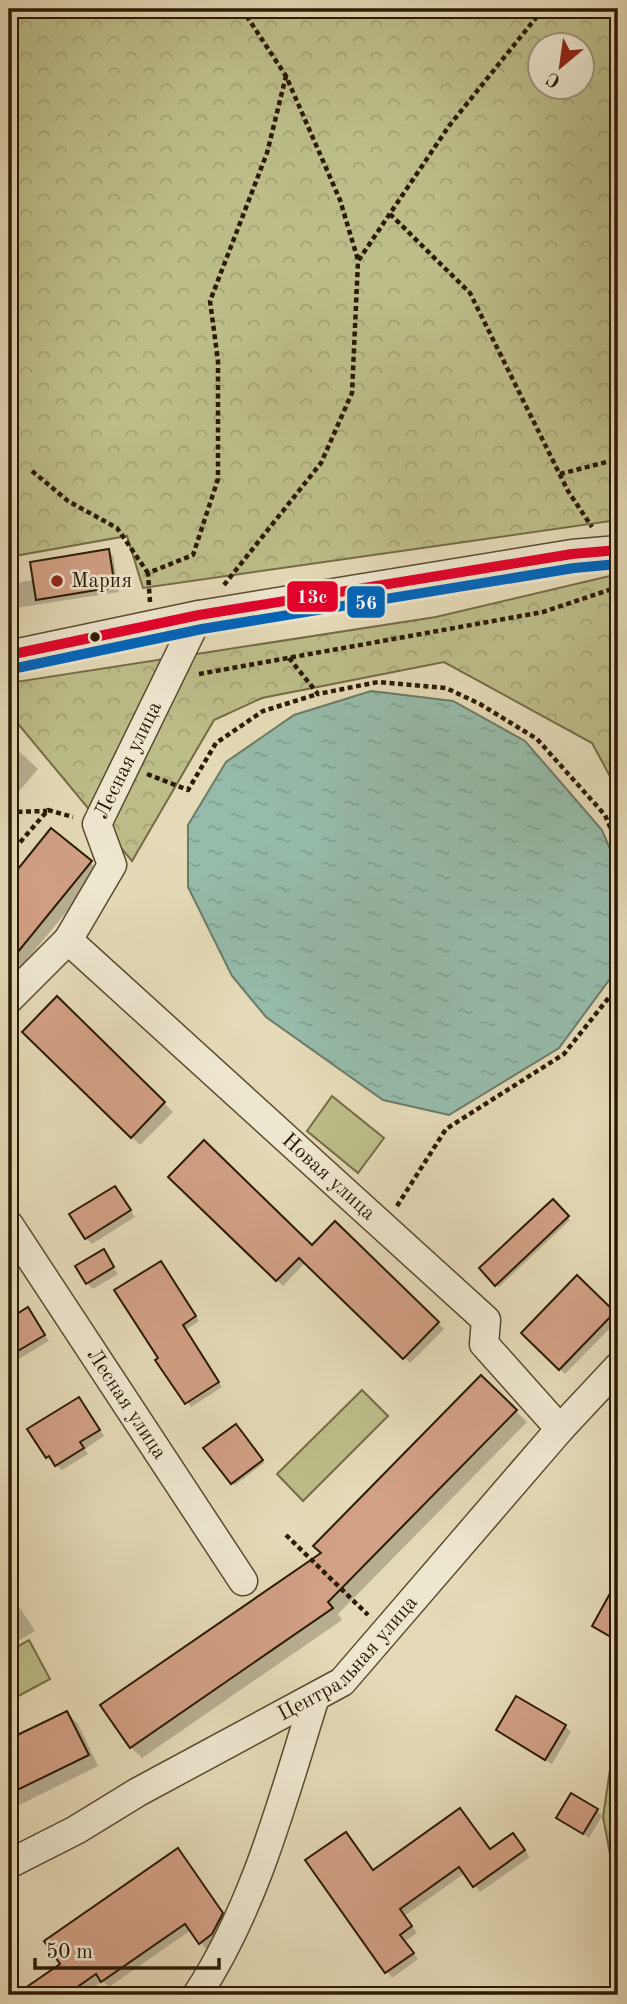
<svg xmlns="http://www.w3.org/2000/svg" width="627" height="2004" viewBox="0 0 627 2004" font-family="'Old Standard TT',serif">
<style>
.green{fill:#bcbd89;stroke:#746c46;stroke-width:2}
.forest{fill:url(#forest-crowns);stroke:#746c46;stroke-width:2;fill-rule:evenodd}
.water{fill:url(#water-ripples);stroke:#6b7b67;stroke-width:2}
.shadow{fill:#0003}
.building{fill:#d2a085;stroke:#2b1a02;stroke-width:2}
.lines{fill:none;stroke-linecap:round;stroke-linejoin:round}
.minor-casing{stroke:#5a4a2f;stroke-width:31}
.path{stroke:#2b1a02;stroke-width:4.5;stroke-dasharray:5 3.5;stroke-linecap:butt}
.minor{stroke:#eee7d0;stroke-width:28}
.bus-1-casing{stroke:#eee7d0;stroke-width:16}
.bus-2-casing{stroke:#eee7d0;stroke-width:16}
.bus-1{stroke:#e4002b;stroke-width:10}
.bus-2{stroke:#0065bd;stroke-width:10}
.poi-dot{fill:#8f2418;stroke:#eee7d0;stroke-width:2.5}
.bus-dot{fill:#2b1a02;stroke:#eee7d0;stroke-width:2.5}
.labels{text-anchor:middle;dominant-baseline:central;stroke-width:5;stroke-linejoin:round;paint-order:stroke}
.poi-label{font-size:21px;fill:#2b1a02;stroke:#eee7d0;text-anchor:start}
.street-label{font-size:21px;fill:#2b1a02;stroke:#eee7d0}
.line-badge{stroke:#eee7d0;stroke-width:2.5}
.badge-label{font-size:19px;text-anchor:middle;font-weight:bold;fill:#fff}
</style>
<defs>
<pattern id="forest-crowns" width="20" height="18" patternUnits="userSpaceOnUse" patternTransform="scale(1.75)"><rect width="20" height="18" fill="#bcbd89"/><path d="M2 6a3 3 0 1 1 6 0M12 15a3 3 0 1 1 6 0" fill="none" stroke="#a2a275"/></pattern>
<pattern id="water-ripples" width="26" height="14" patternUnits="userSpaceOnUse" patternTransform="scale(1.75)"><rect width="26" height="14" fill="#96bbaa"/><path d="M2 4q2-2 4 0t4 0M15 11q2-2 4 0t4 0" fill="none" stroke="#81a091"/></pattern>
</defs>
<rect width="100%" height="100%" fill="#e5dab7"/>
<filter id="stains"><feTurbulence type="fractalNoise" baseFrequency=".00286" numOctaves="4"/><feColorMatrix values="0 0 0 0 .2 0 0 0 0 .09 0 0 0 0 .02 0 0 0 .5 -.17"/></filter>
<radialGradient id="worn" r=".72"><stop offset=".6" stop-color="#630" stop-opacity="0"/><stop offset="1" stop-color="#630" stop-opacity=".3"/></radialGradient>
<!-- green -->
<g class="green">
<polygon points="332,1096 384,1138 358,1173 307,1131"/>
<polygon points="362,1390 388,1416 303,1501 277,1474"/>
<polygon points="29,1640 50,1679 9,1701 9,1651"/>
</g>
<!-- forest -->
<g class="forest">
<path d="M 9,9 L 618,9 L 618,520 L 143,588 L 127,536 L 9,557 ZM 540,46 L 582,46 L 582,88 L 540,88 Z"/>
<polygon points="618,574 618,791 592,743 444,662 262,698 214,720 132,861 9,713 9,683 436,617"/>
<polygon points="618,1715 618,1874 613,1870 603,1817"/>
</g>
<!-- water -->
<polygon class="water" points="371,691 453,701 525,741 602,830 618,868 618,968 559,1048 449,1115 383,1100 266,1017 232,976 188,887 188,825 226,762 294,715"/>
<!-- shadow -->
<g class="shadow">
<polygon points="108,551 113,556 119,592 9,609 9,584 34,580"/>
<polygon points="9,742 38,769 9,803"/>
<polygon points="51,830 100,871 21,967 9,956 9,883"/>
<polygon points="57,999 173,1112 140,1145 25,1032"/>
<polygon points="170,1176 312,1247 335,1224 444,1329 410,1363 306,1262 283,1286"/>
<polygon points="115,1188 135,1217 92,1244 86,1238"/>
<polygon points="552,1201 570,1220 499,1287 481,1268"/>
<polygon points="103,1252 118,1274 93,1289 87,1283"/>
<polygon points="161,1263 199,1321 186,1330 222,1387 191,1407 160,1359"/>
<polygon points="577,1278 618,1320 565,1374 523,1333"/>
<polygon points="28,1309 49,1341 10,1364 9,1321"/>
<polygon points="481,1378 527,1422 338,1614 342,1620 142,1758 131,1747 324,1553"/>
<polygon points="79,1399 104,1436 85,1449 88,1454 62,1470 47,1457"/>
<polygon points="238,1428 264,1463 235,1485 232,1483"/>
<polygon points="612,1595 618,1599 618,1642 594,1626"/>
<polygon points="12,1596 35,1631 9,1646 9,1598"/>
<polygon points="67,1713 78,1724 98,1766 9,1810 9,1741"/>
<polygon points="565,1726 571,1732 552,1764 498,1730"/>
<polygon points="597,1810 602,1816 589,1838 559,1818"/>
<polygon points="518,1841 530,1857 480,1892 465,1873 404,1916 417,1933 405,1941 418,1959 392,1978 308,1860 373,1871 490,1851"/>
<polygon points="177,1850 228,1920 218,1941 206,1949 191,1930 109,1987 103,1981 82,1995 18,1995 63,1965"/>
</g>
<!-- building -->
<g class="building">
<polygon points="109,549 115,587 36,600 30,562"/>
<polygon points="51,828 92,861 9,963 9,880"/>
<polygon points="57,996 165,1102 131,1138 22,1032"/>
<polygon points="204,1140 312,1245 335,1221 439,1322 403,1359 299,1258 276,1281 168,1177"/>
<polygon points="115,1186 131,1210 85,1239 69,1214"/>
<polygon points="553,1199 569,1216 495,1286 479,1268"/>
<polygon points="104,1249 114,1267 86,1284 75,1266"/>
<polygon points="161,1261 196,1316 183,1325 219,1382 185,1404 155,1360 158,1358 114,1290"/>
<polygon points="577,1275 615,1312 559,1370 521,1333"/>
<polygon points="28,1307 45,1335 9,1356 9,1319"/>
<polygon points="481,1375 517,1410 328,1602 333,1608 130,1748 100,1705 321,1553 313,1546"/>
<polygon points="79,1397 100,1430 80,1442 84,1448 55,1466 49,1456 46,1458 27,1429"/>
<polygon points="236,1424 263,1460 231,1484 203,1448"/>
<polygon points="618,1579 618,1641 592,1626"/>
<polygon points="516,1696 566,1725 545,1760 496,1730"/>
<polygon points="67,1711 89,1755 9,1794 9,1739"/>
<polygon points="571,1793 598,1809 583,1834 556,1818"/>
<polygon points="460,1808 490,1849 513,1833 525,1850 473,1887 459,1867 400,1909 412,1926 400,1935 414,1953 385,1973 305,1860 346,1832 373,1870"/>
<polygon points="178,1848 223,1913 212,1934 199,1944 185,1924 101,1982 96,1974 66,1995 15,1995 60,1964 44,1941"/>
</g>
<g class="lines">
<defs>
<g id="minor">
<polyline points="9,655 199,615 572,554 618,550"/>
<path id="s1" d="M 68,940 L 486,1320 L 484,1344 L 560,1429"/>
<path id="s2" d="M 9,999 L 68,940 L 112,865 L 97,824 L 199,615"/>
<path id="s3" d="M 9,1225 L 243,1581"/>
<path id="s4" d="M 9,1864 L 76,1830 L 138,1792 L 342,1682 L 560,1429 L 618,1367"/>
<path d="M 197,1995 C 256,1905 283,1798 315,1697"/>
</g>
</defs>
<!-- minor casing -->
<use href="#minor" class="minor-casing"/>
<!-- path -->
<g class="path">
<polyline points="242,9 286,76 340,200 358,260"/>
<polyline points="390,214 470,293 568,491 592,527"/>
<polyline points="32,471 68,501 117,528 148,573"/>
<polyline points="560,474 618,459"/>
<polyline points="224,585 321,463 352,393 358,261 449,126 543,9"/>
<polyline points="150,602 148,573 193,555 218,479 218,361 210,301 267,153 286,76"/>
<polyline points="289,658 318,694 378,682 446,688 480,704 537,739 605,815 618,846"/>
<polyline points="199,674 543,612 618,587"/>
<polyline points="11,691 16,679"/>
<polyline points="147,774 188,790 216,743 263,711 318,694"/>
<polyline points="9,812 47,811"/>
<polyline points="9,855 48,810 73,817"/>
<polyline points="397,1206 446,1129 564,1054 618,986"/>
<polyline points="286,1535 368,1615"/>
</g>
<!-- minor -->
<use href="#minor" class="minor"/>
<defs>
<polyline id="bus-1" points="9,655 199,615 572,554 618,550"/>
<polyline id="bus-2" points="12,669 202,629 574,568 618,564"/>
</defs>
<!-- bus-1 casing -->
<use href="#bus-1" class="bus-1-casing"/>
<!-- bus-2 casing -->
<use href="#bus-2" class="bus-2-casing"/>
<!-- bus-1 -->
<use href="#bus-1" class="bus-1"/>
<!-- bus-2 -->
<use href="#bus-2" class="bus-2"/>
</g>
<!-- markers -->
<circle class="poi-dot" cx="57" cy="581" r="7"/>
<circle class="bus-dot" cx="95" cy="637" r="6"/>
<g class="labels">
<!-- poi labels -->
<g class="poi-label">
<text x="71" y="581">Мария</text>
</g>
<!-- street labels -->
<g class="street-label">
<text stroke="none"><textPath href="#s2" startOffset="285">Лесная улица</textPath></text>
<text stroke="none"><textPath href="#s1" startOffset="352">Новая улица</textPath></text>
<text stroke="none"><textPath href="#s3" startOffset="214">Лесная улица</textPath></text>
<text stroke="none"><textPath href="#s4" startOffset="399">Центральная улица</textPath></text>
</g>
</g>
<g class="line-badge">
<rect x="286" y="580" width="53" height="33" rx="7" fill="#e4002b"/>
<rect x="346" y="585" width="40" height="34" rx="7" fill="#0065bd"/>
</g>
<g class="badge-label">
<text x="312" y="603">13с</text>
<text x="366" y="609">56</text>
</g>
<!-- margin -->
<rect width="627" height="2004" fill="none" stroke="#e5dab7" stroke-width="35"/>
<rect x="10" y="10" width="606" height="1983" fill="none" stroke="#2b1a02" stroke-width="3.5"/>
<rect x="18" y="18" width="592" height="1969" fill="none" stroke="#2b1a02" stroke-width="2"/>
<!-- north arrow -->
<g transform="translate(561 66) rotate(209)"><circle r="33" fill="#eee7d0" stroke="#a0957e" stroke-width="2"/>
<path d="M0-5L12 26L0 18L-12 26Z" fill="#8f2418"/>
<text y="-10" font-size="19" font-weight="bold" text-anchor="middle" fill="#2b1a02">С</text>
</g>
<!-- scale -->
<path d="M35 1958v10h184v-10" fill="none" stroke="#2b1a02" stroke-width="3.5"/>
<text x="46" y="1958" font-size="21" fill="#2b1a02" stroke="#eee7d0" stroke-width="5" paint-order="stroke">50 m</text>
<rect width="100%" height="100%" filter="url(#stains)"/>
<rect width="100%" height="100%" fill="url(#worn)"/>
</svg>
